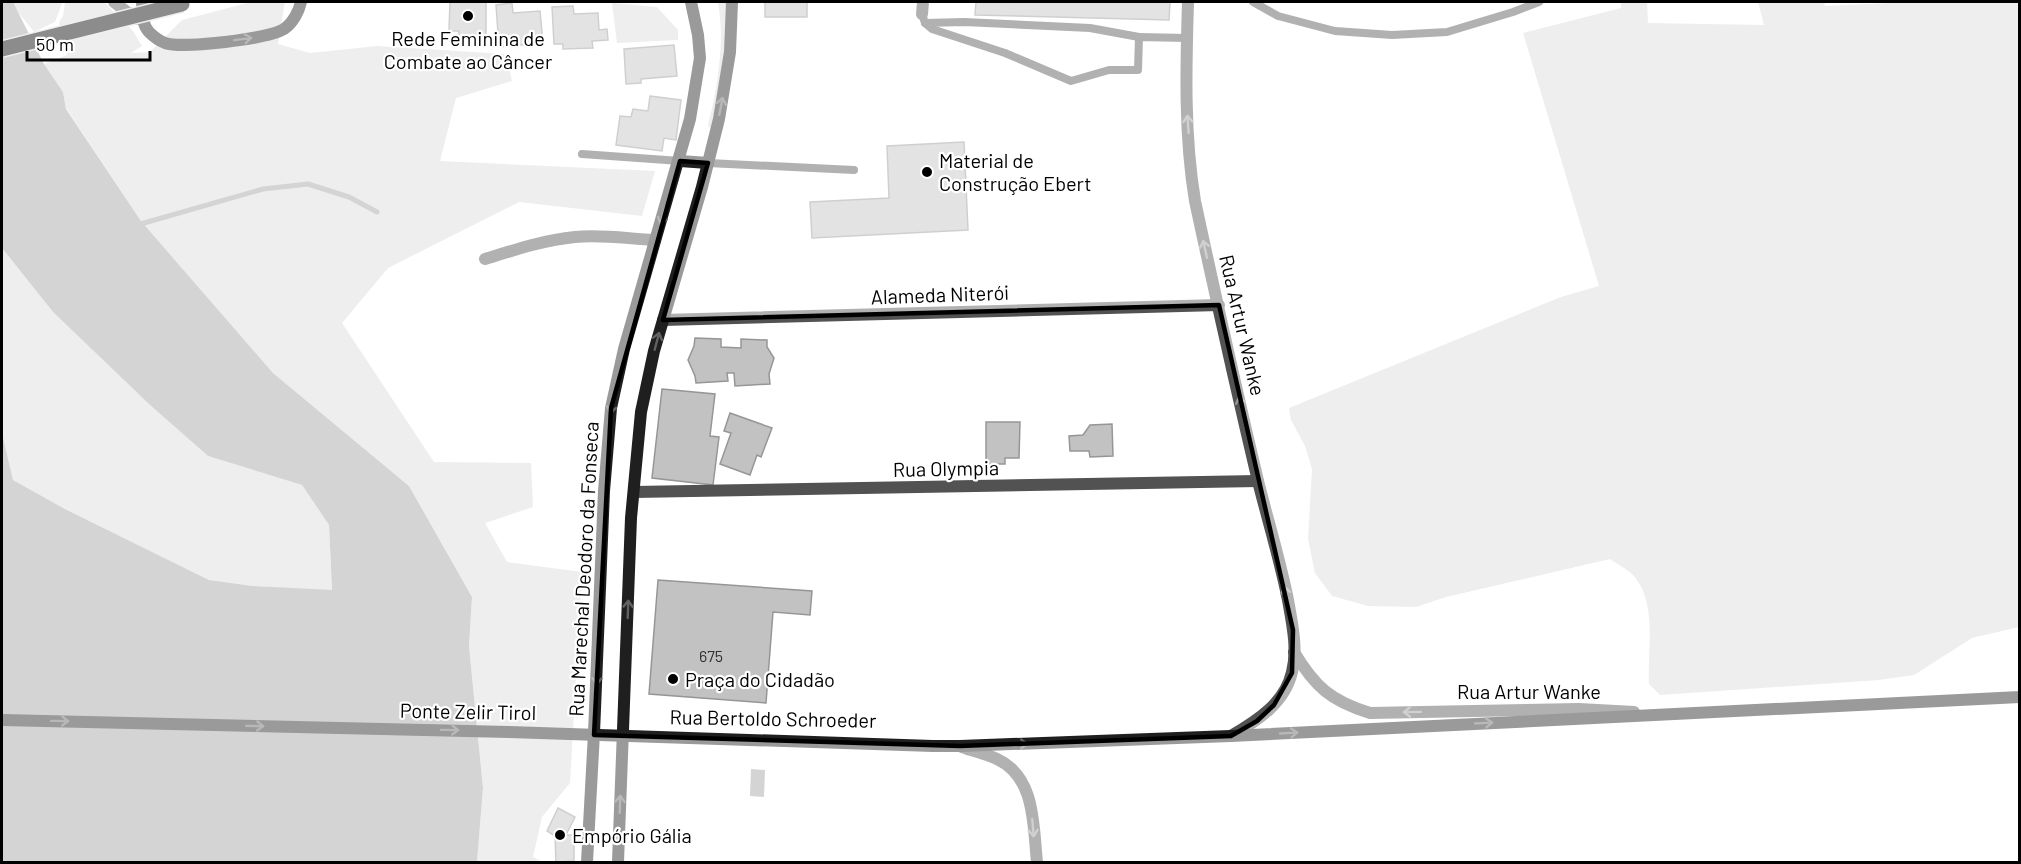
<svg xmlns="http://www.w3.org/2000/svg" width="2021" height="864" viewBox="0 0 2021 864" font-family="Barlow,sans-serif">
<style>
.green{fill:#d9d9d9}
.water{fill:#a0a0a0}
.lines{fill:none;stroke-linecap:round;stroke-linejoin:round}
.stream{stroke:#a0a0a0;stroke-width:5}
.building{fill:#c2c2c2;stroke:#969696;stroke-width:1.5}
.service{stroke:#525252;stroke-width:8}
.minor{stroke:#525252;stroke-width:12}
.tertiary{stroke:#525252;stroke-width:12}
.secondary{stroke:#1f1f1f;stroke-width:12}
.primary-bridge-casing{stroke:#dbdbdb;stroke-width:18;stroke-linecap:butt}
.secondary-bridge{stroke:#1f1f1f;stroke-width:12}
.primary-bridge{stroke:#000;stroke-width:15}
.oneway{stroke:#626262}
.oneway2{stroke:#979797}
.marked{fill:none;stroke:#000;stroke-width:4.5;stroke-linejoin:round}
.poi-dot{fill:#000;stroke:#fff;stroke-width:2}
.labels{text-anchor:middle;dominant-baseline:central;stroke-width:4.5;stroke-linejoin:round;paint-order:stroke}
.number-label{font-size:16px;fill:#303030}
.poi-label{font-size:20px;fill:#000;stroke:#fff;text-anchor:start}
.street-label{font-size:20px;fill:#000;stroke:#fff}
</style>
<rect width="100%" height="100%" fill="#fff"/>
<!-- green -->
<g class="green">
<polygon points="13,2 61,2 62,3 55,22 34,32 15,8"/>
<polygon points="65,2 104,2 133,31 142,46 131,53 150,52 182,20 251,2 285,2 278,44 310,53 377,46 506,54 512,81 456,98 440,161 655,171 642,216 519,202 388,268 342,323 434,462 531,463 533,507 485,523 507,562 582,572 570,783 542,817 533,857 543,862 477,862 483,788 469,646 472,597 409,486 273,373 141,221 66,108 63,92 44,64 67,55 59,22 63,16"/>
<path d="M 718,2 L 729,2 C 726,45 721,86 711,128 L 708,126 C 718,85 725,43 718,2 Z"/>
<path d="M 1621,2 L 1647,2 L 1648,23 L 1764,25 L 1758,2 L 1824,2 L 1825,6 L 1912,2 L 2019,2 L 2019,627 L 1972,638 L 1914,675 L 1879,680 L 1660,695 L 1649,684 C 1647,650 1658,603 1633,575 C 1627,569 1617,564 1610,559 L 1446,597 L 1416,607 L 1368,606 L 1332,596 L 1315,573 L 1308,539 L 1312,469 L 1305,446 L 1291,420 L 1289,408 L 1561,297 L 1599,286 L 1523,33 L 1621,8 Z"/>
<polygon points="612,3 657,7 678,30 678,40 617,43"/>
<polygon points="2,248 53,312 150,405 208,456 302,485 329,525 332,591 253,586 209,580 65,509 13,480 2,433"/>
</g>
<!-- water -->
<g class="water">
<polygon points="2,2 13,2 44,64 63,92 66,109 141,221 273,373 409,486 472,597 469,646 483,788 477,862 2,862 2,433 13,480 65,509 209,580 253,586 332,590 329,525 302,485 208,456 150,405 53,312 2,248"/>
<polygon points="751,769 765,770 764,797 750,796"/>
</g>
<g class="lines">
<!-- stream -->
<polyline class="stream" points="137,225 263,189 308,184 349,197 377,212"/>
</g>
<!-- building -->
<g class="building">
<polygon points="450,2 486,2 486,38 459,38 459,31 449,31"/>
<rect x="765" y="2" width="42" height="15"/>
<polygon points="976,2 1170,2 1169,20 975,15"/>
<polygon points="512,3 513,13 540,11 543,43 499,47 496,5"/>
<polygon points="573,6 574,14 598,13 599,30 607,29 608,40 592,41 593,48 563,49 563,44 554,44 552,7"/>
<polygon points="674,45 677,76 641,79 641,83 626,84 624,49"/>
<polygon points="650,96 681,100 676,140 664,138 662,151 616,145 620,116 631,117 633,109 648,111"/>
<polygon points="964,142 968,230 812,238 810,202 889,198 887,146"/>
<polygon points="695,338 721,339 721,347 741,348 741,339 767,340 767,347 774,358 769,374 770,384 735,386 734,373 727,373 728,381 696,383 695,376 688,360 694,346"/>
<polygon points="662,389 715,394 710,436 719,437 713,485 652,478"/>
<polygon points="730,413 772,428 761,457 757,455 750,475 720,464 731,433 724,431"/>
<polygon points="986,422 1020,422 1019,458 1005,458 1005,464 986,464"/>
<polygon points="1112,424 1113,456 1090,457 1089,451 1070,451 1069,436 1083,435 1090,425"/>
<polygon points="658,580 812,591 810,615 773,612 766,703 649,694"/>
<polygon points="558,808 575,817 566,835 574,835 574,861 556,862 555,836 547,831"/>
</g>
<g class="lines">
<!-- service -->
<g class="service">
<polyline points="1253,2 1278,16 1335,31 1392,35 1447,32 1513,12 1539,2"/>
<polyline points="922,14 925,23 932,29 1005,53 1071,81 1109,70 1138,70 1139,37 1187,38"/>
<polyline points="925,23 964,22 1090,28 1139,37"/>
<polyline points="582,154 680,161"/>
<polyline points="708,163 854,170"/>
</g>
<!-- minor -->
<g class="minor">
<polyline points="114,2 136,19"/>
<polyline points="922,14 923,2"/>
<path d="M 485,259 C 514,250 544,240 575,237 C 602,234 629,239 655,240"/>
<polyline points="663,320 1219,305"/>
<polyline points="634,492 1258,481"/>
<path d="M 962,747 C 973,751 986,754 997,759 C 1036,777 1033,826 1037,862"/>
</g>
<!-- tertiary -->
<g class="tertiary">
<path d="M 1188,2 C 1186,67 1184,135 1195,201 C 1215,294 1236,388 1258,481 C 1268,521 1280,560 1288,600 C 1292,623 1298,649 1292,672 C 1285,703 1257,721 1231,736"/>
<path d="M 1294,652 C 1315,687 1331,701 1370,713 L 1579,709 L 1634,712"/>
</g>
<!-- secondary -->
<g class="secondary">
<path d="M 142,2 C 143,13 141,23 149,32 C 153,36 160,41 165,43 C 183,49 268,39 284,29 C 293,23 299,11 301,2"/>
<polyline points="680,161 708,163"/>
<polyline points="933,746 960,746 1231,736 2020,697"/>
<polyline points="587,862 594,733 604,491 611,408 624,349 690,119 700,58 698,35 691,2"/>
<polyline points="618,862 631,518 641,412 654,351 702,187 719,119 730,52 732,2"/>
</g>
<defs>
<polyline id="primary-bridge" points="2,49 182,4"/>
</defs>
<!-- primary-bridge casing -->
<use href="#primary-bridge" class="primary-bridge-casing"/>
<!-- secondary-bridge -->
<polyline class="secondary-bridge" points="2,720 509,732 933,746"/>
<!-- primary-bridge -->
<use href="#primary-bridge" class="primary-bridge"/>
</g>
<!-- one-way arrows -->
<defs><path id="oneway-shaft" d="M-6 0H5M1.5-3L5.5 0L1.5 3" fill="none" stroke-width="1.6" stroke-linecap="round" stroke-linejoin="round" transform="scale(1.5)"/></defs>
<g class="oneway">
<use href="#oneway-shaft" transform="translate(243 39) rotate(-7)"/>
<use href="#oneway-shaft" transform="translate(721 106) rotate(-79)"/>
<use href="#oneway-shaft" transform="translate(663 216) rotate(107)"/>
<use href="#oneway-shaft" transform="translate(657 341) rotate(-75)"/>
<use href="#oneway-shaft" transform="translate(612 405) rotate(100)"/>
<use href="#oneway-shaft" transform="translate(628 609) rotate(-88)"/>
<use href="#oneway-shaft" transform="translate(597 676) rotate(92)"/>
<use href="#oneway-shaft" transform="translate(60 721) rotate(1)"/>
<use href="#oneway-shaft" transform="translate(1484 723) rotate(-3)"/>
<use href="#oneway-shaft" transform="translate(255 726) rotate(1)"/>
<use href="#oneway-shaft" transform="translate(450 730) rotate(1)"/>
<use href="#oneway-shaft" transform="translate(1289 733) rotate(-3)"/>
<use href="#oneway-shaft" transform="translate(1019 744) rotate(-2)"/>
<use href="#oneway-shaft" transform="translate(620 804) rotate(-88)"/>
</g>
<g class="oneway2">
<use href="#oneway-shaft" transform="translate(1188 124) rotate(-94)"/>
<use href="#oneway-shaft" transform="translate(1205 249) rotate(-103)"/>
<use href="#oneway-shaft" transform="translate(1241 405) rotate(-103)"/>
<use href="#oneway-shaft" transform="translate(1286 595) rotate(-101)"/>
<use href="#oneway-shaft" transform="translate(1412 712) rotate(179)"/>
<use href="#oneway-shaft" transform="translate(1033 828) rotate(85)"/>
</g>
<!-- marked area -->
<path d="M0 0H2021V864H0ZM 680,161 L 708,163 L 663,320 L 1219,305 L 1293,630 L 1292,673 L 1274,705 L 1257,721 L 1231,736 L 960,746 L 594,735 L 611,408 Z" fill="#fff" fill-opacity=".55" fill-rule="evenodd"/>
<path class="marked" d="M 680,161 L 708,163 L 663,320 L 1219,305 L 1293,630 L 1292,673 L 1274,705 L 1257,721 L 1231,736 L 960,746 L 594,735 L 611,408 Z"/>
<!-- markers -->
<g class="poi-dot">
<circle cx="468" cy="16" r="6"/>
<circle cx="927" cy="172" r="6"/>
<circle cx="673" cy="679" r="6"/>
<circle cx="560" cy="835" r="6"/>
</g>
<g class="labels">
<!-- number labels -->
<g class="number-label">
<text x="711" y="655">675</text>
</g>
<!-- poi labels -->
<g class="poi-label">
<text x="468" y="38" text-anchor="middle">Rede Feminina de<tspan x="468" dy="23">Combate ao Câncer</tspan></text>
<text x="939" y="160">Material de<tspan x="939" dy="23">Construção Ebert</tspan></text>
<text x="685" y="679">Praça do Cidadão</text>
<text x="572" y="835">Empório Gália</text>
</g>
<!-- street labels -->
<g class="street-label">
<text transform="translate(940 294) rotate(-2)">Alameda Niterói</text>
<text transform="translate(1243 325) rotate(77)">Rua Artur Wanke</text>
<text transform="translate(946 468) rotate(-1)">Rua Olympia</text>
<text transform="translate(583 569) rotate(-87)">Rua Marechal Deodoro da Fonseca</text>
<text x="1529" y="691">Rua Artur Wanke</text>
<text transform="translate(468 711) rotate(1)">Ponte Zelir Tirol</text>
<text transform="translate(773 718) rotate(1)">Rua Bertoldo Schroeder</text>
</g>
</g>
<!-- border -->
<rect width="2021" height="864" fill="none" stroke="#000000" stroke-width="6"/>
<!-- scale -->
<path d="M27 51v9h123v-9" fill="none" stroke="#000000" stroke-width="3"/>
<text x="36" y="51" font-size="18" fill="#000000" stroke="#ffffff" stroke-width="4.5" paint-order="stroke">50 m</text>
</svg>
